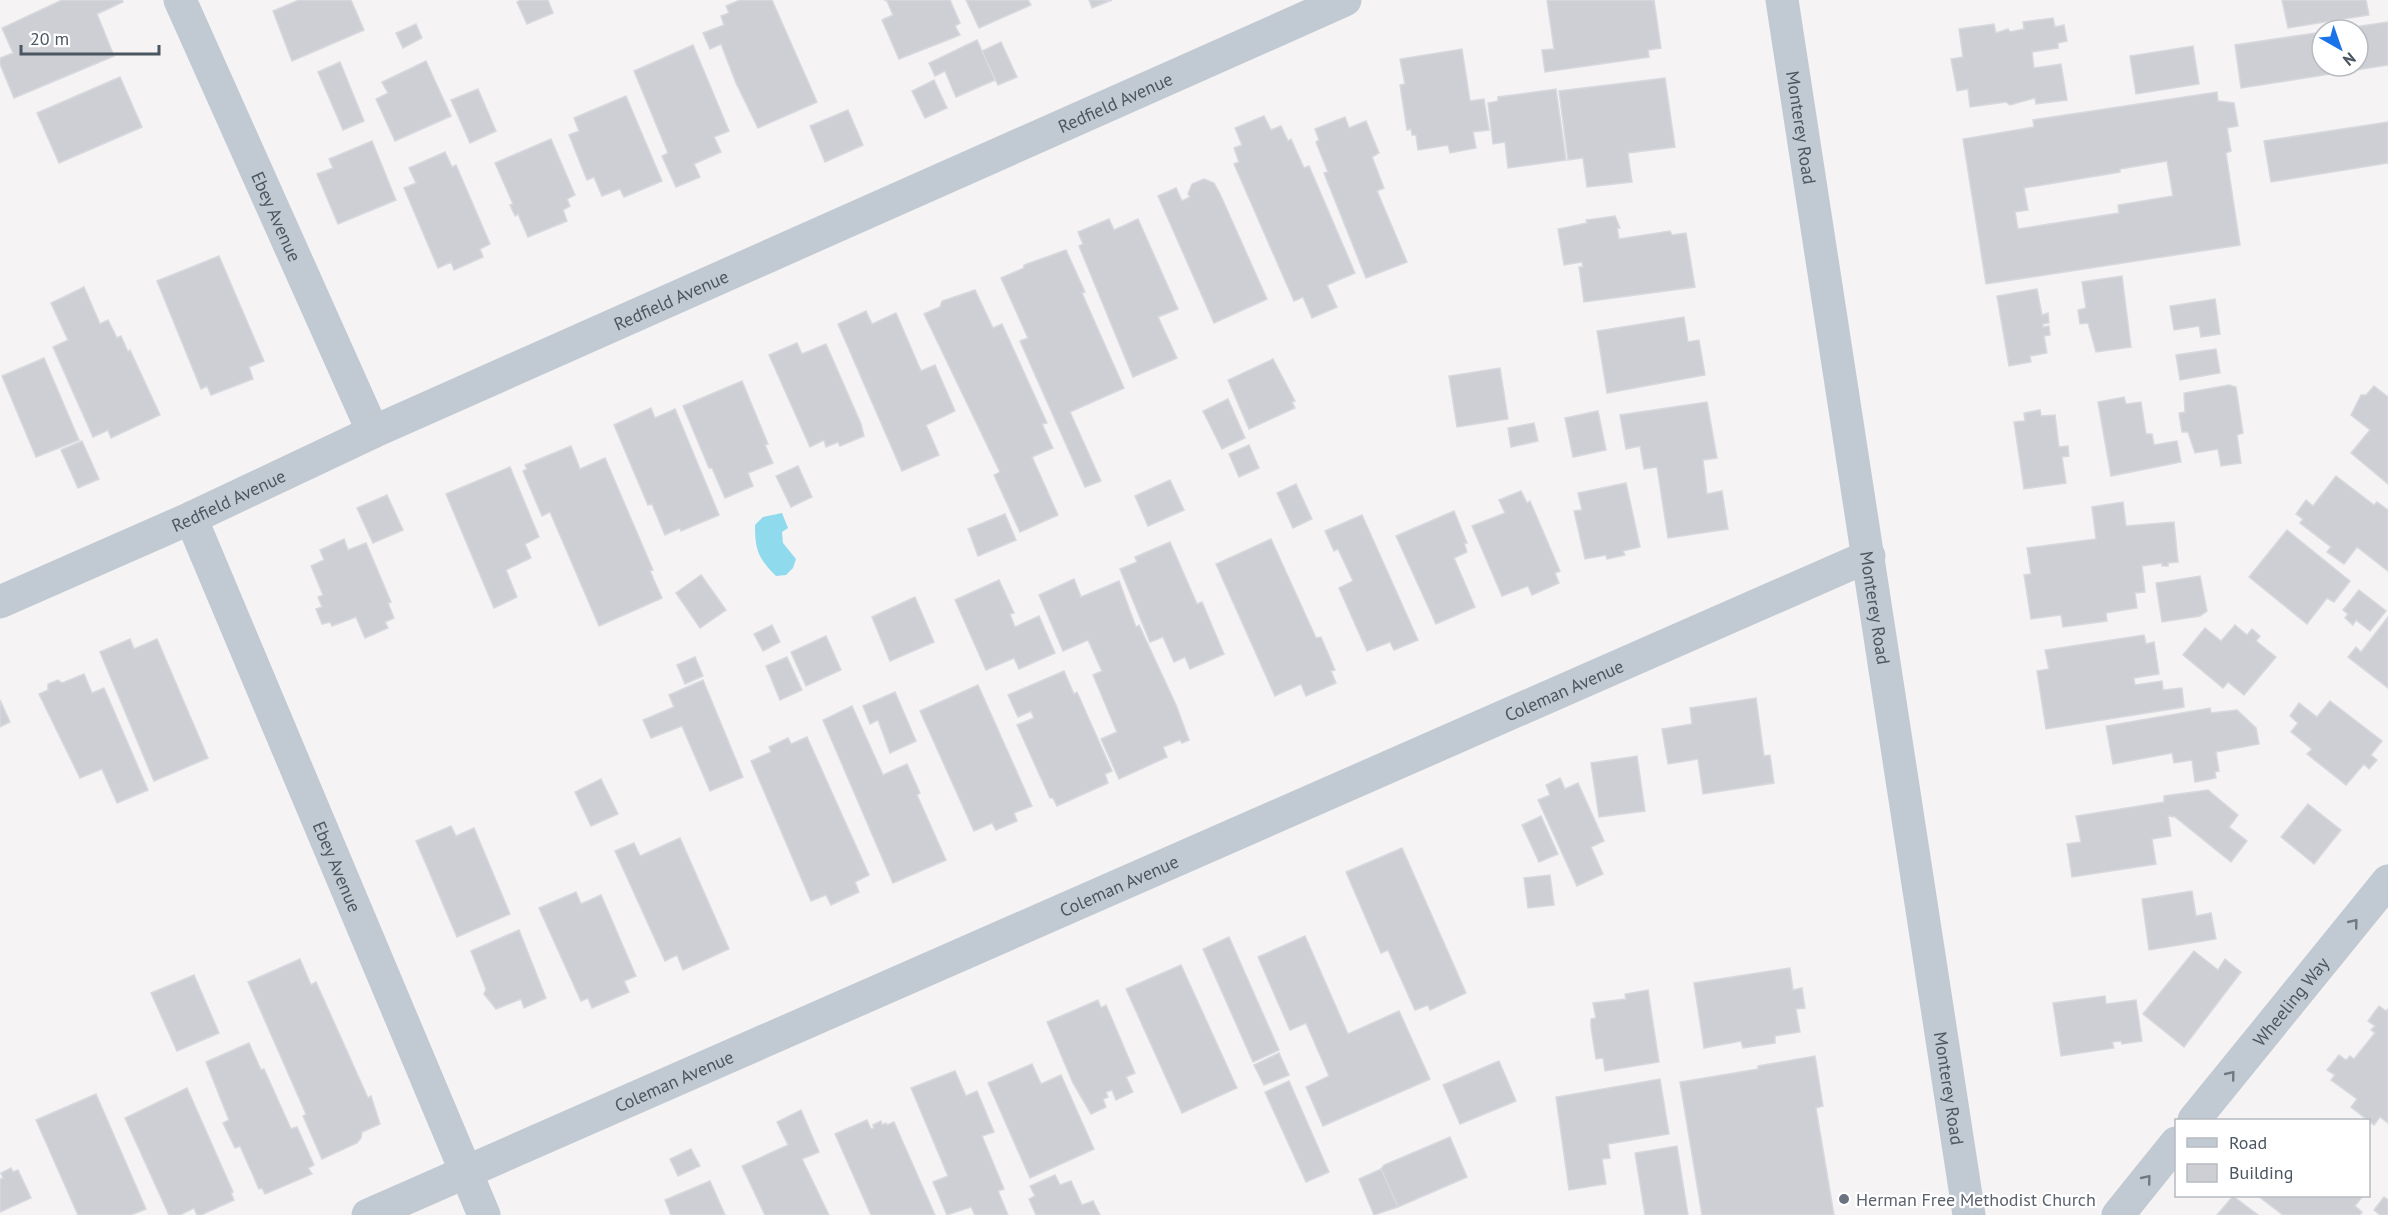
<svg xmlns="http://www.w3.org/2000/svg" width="2388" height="1215" viewBox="0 0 2388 1215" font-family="'PT Sans',sans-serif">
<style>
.water{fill:#90daee}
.building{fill:#cdcfd5;stroke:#d7d9de;stroke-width:1.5;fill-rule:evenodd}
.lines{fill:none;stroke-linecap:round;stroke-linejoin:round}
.minor{stroke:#c1cad2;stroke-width:33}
.oneway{stroke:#6e7983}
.worship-dot{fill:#6b7280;stroke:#fff;stroke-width:2}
.labels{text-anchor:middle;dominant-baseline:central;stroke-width:4.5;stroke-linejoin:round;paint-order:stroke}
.street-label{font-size:18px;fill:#4a5661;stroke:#fff}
.worship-label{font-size:18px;fill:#5b616d;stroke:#fff;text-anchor:start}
</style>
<rect width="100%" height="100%" fill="#f5f3f3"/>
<!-- water -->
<path class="water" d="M 782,513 L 788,528 L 782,532 L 783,543 L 796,559 L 793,568 L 786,575 L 776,576 C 758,558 755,550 755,525 L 763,517 Z"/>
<!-- building -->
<g class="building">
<polygon points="62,0 122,0 123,2 97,14 114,56 14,98 0,64 0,58 13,53 2,28"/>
<polygon points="299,0 351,0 364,30 292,61 273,11"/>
<polygon points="521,0 548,0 553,13 527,24 517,2"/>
<polygon points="740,0 772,0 817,102 758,128 736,83 721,44 710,49 703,33 724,25 721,16 729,13 726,6"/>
<polygon points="884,0 950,0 960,23 955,26 960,35 899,59 882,20 893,15 887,1"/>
<polygon points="966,0 1028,0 1031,5 979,28"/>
<polygon points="1089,0 1112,0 1092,8"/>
<polygon points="1547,0 1654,0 1661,48 1648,50 1649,57 1545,72 1542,50 1554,49"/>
<polygon points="2282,0 2366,0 2369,15 2288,28"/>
<polygon points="2053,18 2055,27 2064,25 2067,41 2058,43 2058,48 2032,52 2034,68 2061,64 2067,100 2036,104 2035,98 2010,105 2006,102 1970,107 1968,89 1957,91 1951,59 1963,57 1959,29 1994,24 1996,33 2008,29 2010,32 2024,29 2023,22"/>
<polygon points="2388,22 2388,65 2241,88 2235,45 2322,32 2322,66 2358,66 2358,30 2334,30"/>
<polygon points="416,24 422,38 403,48 396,33"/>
<polygon points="977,40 995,80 956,97 945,71 935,76 929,63"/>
<polygon points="1001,42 1017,77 998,85 982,51"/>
<polygon points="693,45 729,131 714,137 721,152 694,164 700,177 676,187 662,156 668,153 634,71"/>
<polygon points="2193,46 2199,84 2136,94 2130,56"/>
<polygon points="1462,49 1470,101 1484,99 1489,130 1473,132 1476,148 1450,153 1448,145 1418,150 1416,135 1412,135 1411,129 1407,130 1400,85 1405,84 1400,59"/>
<polygon points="426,61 451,116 395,141 376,99 388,93 382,82"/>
<polygon points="340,62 364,121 343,130 318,72"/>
<polygon points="120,77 142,127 59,163 37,113"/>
<polygon points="1665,78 1675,147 1628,153 1632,182 1587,187 1583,158 1568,160 1559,91"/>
<polygon points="934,80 947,108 925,118 912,91"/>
<polygon points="478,89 496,131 470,143 451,100"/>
<polygon points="1556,89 1566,160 1508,168 1505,142 1493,144 1488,103 1498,101 1498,97"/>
<path d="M 2217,92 L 2218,101 L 2234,103 L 2238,126 L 2227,128 L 2231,151 L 2226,153 L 2240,245 L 1986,284 L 1963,139 L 2034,127 L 2033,120 ZM 2167,161 L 2173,196 L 2118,205 L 2119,213 L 2018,229 L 2015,212 L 2028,210 L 2024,188 L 2120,172 L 2120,169 Z"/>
<polygon points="626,96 662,181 624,197 620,189 602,196 594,177 587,180 569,135 579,131 574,118"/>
<polygon points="848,110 863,145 825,162 810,126"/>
<polygon points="1264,116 1271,130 1281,126 1288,141 1291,139 1304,168 1309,166 1355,273 1327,285 1337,307 1312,318 1303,297 1294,301 1234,164 1239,162 1234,148 1242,145 1235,128"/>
<polygon points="1345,117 1349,128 1366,121 1379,153 1372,157 1384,188 1377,191 1407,262 1366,278 1324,173 1328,172 1316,142 1319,140 1315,129"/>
<polygon points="2388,122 2388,163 2271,182 2264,141"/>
<polygon points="551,139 575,195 567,199 570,206 563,210 567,221 528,237 518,214 515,216 510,205 513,204 495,163"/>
<polygon points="372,141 396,200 338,224 317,174 333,168 329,159"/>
<polygon points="445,152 452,167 456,165 490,244 480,249 483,257 454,270 451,262 438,268 404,188 416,183 409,168"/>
<polygon points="1204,179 1214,183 1220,194 1267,299 1214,323 1158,196 1176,188 1182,201 1190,197 1188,194 1192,184"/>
<polygon points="1615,216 1620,228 1617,228 1619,239 1670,231 1672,235 1686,233 1695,287 1584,302 1579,267 1583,267 1582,262 1564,265 1558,229 1587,223 1586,220"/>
<polygon points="1109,219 1114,230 1138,219 1178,309 1158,317 1177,358 1133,377 1079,246 1083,244 1078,232"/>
<polygon points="1066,250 1085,292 1082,293 1124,388 1070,412 1101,481 1085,487 1020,341 1028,338 1001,278 1024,268 1024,265"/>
<polygon points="219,256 264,361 249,367 253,379 211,395 207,386 201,389 157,281"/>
<polygon points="2122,276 2131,347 2096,352 2088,323 2080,324 2078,310 2086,308 2082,282"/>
<polygon points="84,287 100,324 108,320 117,338 121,336 128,352 130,350 160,415 111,438 108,430 93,437 53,347 68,340 51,303"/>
<polygon points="2037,289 2042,315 2048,313 2049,323 2043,324 2043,327 2049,326 2050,335 2044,336 2047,353 2030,356 2031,362 2009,366 1997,296"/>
<polygon points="975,290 993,328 1002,324 1047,423 1042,424 1053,448 1032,457 1058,515 1020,532 994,475 1000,472 924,314 940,307 942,301"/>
<polygon points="2215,299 2220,334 2201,337 2199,326 2174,330 2170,306"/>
<polygon points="866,311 872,324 896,313 921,371 935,365 955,411 926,425 939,455 902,471 838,324"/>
<polygon points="1684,317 1688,342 1699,340 1705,375 1607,393 1597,331"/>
<polygon points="797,343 802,354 826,344 861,424 864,436 840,446 838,442 826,447 824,440 810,447 769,355"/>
<polygon points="2216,349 2220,373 2180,380 2176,355"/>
<polygon points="44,358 79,440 36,457 2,376"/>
<polygon points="1273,359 1295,401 1292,402 1295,408 1249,429 1228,380"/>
<polygon points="1500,368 1508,419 1457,427 1449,376"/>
<polygon points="742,381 768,444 765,445 773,463 748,473 753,486 725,498 712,468 709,468 683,406"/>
<polygon points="2229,385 2236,387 2243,433 2237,435 2241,463 2221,466 2218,449 2195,453 2188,432 2182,432 2179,413 2185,412 2184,393"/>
<polygon points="2374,386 2388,397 2388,484 2351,453 2370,430 2351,415 2361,395 2366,395"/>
<polygon points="2124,397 2126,404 2141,402 2146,434 2152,434 2154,445 2177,441 2181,462 2111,476 2098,402"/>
<polygon points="1228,399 1245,438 1222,449 1203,411"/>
<polygon points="1707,402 1717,458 1703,460 1707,494 1722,491 1728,529 1668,538 1657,467 1644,469 1640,446 1626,449 1620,415"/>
<polygon points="651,408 655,418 675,409 719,515 681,531 680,528 665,535 652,504 648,505 614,425"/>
<polygon points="2040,410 2041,416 2055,415 2059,447 2068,446 2069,456 2062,457 2066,483 2024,489 2014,422 2025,421 2024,413"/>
<polygon points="1598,411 1606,450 1573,457 1565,418"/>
<polygon points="1534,423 1538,441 1511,447 1508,428"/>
<polygon points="82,441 99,479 78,488 61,450"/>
<polygon points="1249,445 1259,468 1239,477 1229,454"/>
<polygon points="571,446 580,469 605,458 653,570 650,571 662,598 599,626 550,512 542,516 523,471 527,469 525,465"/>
<polygon points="798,466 812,497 791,507 776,476"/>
<polygon points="510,467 539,537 525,544 531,558 506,570 517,597 494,608 446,494"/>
<polygon points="2336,476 2374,505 2377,502 2388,510 2388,571 2357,547 2344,564 2327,552 2331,547 2300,523 2303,519 2296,514 2306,500 2313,506"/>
<polygon points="1170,480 1184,510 1148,526 1135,496"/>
<polygon points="1626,483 1640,547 1623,551 1625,555 1607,559 1606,555 1585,559 1574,511 1582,510 1578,493"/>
<polygon points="1296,484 1312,519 1293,528 1277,493"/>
<polygon points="1521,491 1527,503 1530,501 1560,571 1555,573 1559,583 1532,595 1528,586 1502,596 1472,526 1505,513 1499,500"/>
<polygon points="387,495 403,530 373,543 357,508"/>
<polygon points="2123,502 2126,526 2174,522 2178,562 2168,563 2168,566 2162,566 2162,563 2142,566 2145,592 2135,593 2137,608 2106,613 2107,621 2063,627 2061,615 2031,619 2024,575 2031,574 2027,548 2096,539 2092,507"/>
<polygon points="1454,511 1467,543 1464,543 1467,552 1454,558 1475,607 1436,624 1396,536"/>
<polygon points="1005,514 1016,540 978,556 968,529"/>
<polygon points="1362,515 1418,640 1394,650 1390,642 1367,651 1339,588 1353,581 1338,549 1334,551 1325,531"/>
<polygon points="2287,530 2350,581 2334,602 2327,598 2307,624 2249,577"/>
<polygon points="344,539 348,550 366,543 391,602 388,603 394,618 385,622 388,628 365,638 356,617 332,626 330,622 322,624 316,609 322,607 318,597 323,595 311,566 324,560 320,550"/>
<polygon points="1271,539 1316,638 1321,637 1335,670 1331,671 1336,683 1306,696 1301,684 1275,696 1216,564"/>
<polygon points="1170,542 1197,604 1202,602 1224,654 1190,669 1185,657 1174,662 1163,637 1150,642 1120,569 1137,562 1135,557"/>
<polygon points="701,575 726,610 700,628 676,593"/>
<polygon points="2200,576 2207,611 2200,616 2162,622 2156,583"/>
<polygon points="1074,579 1081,597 1119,581 1136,627 1139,625 1176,705 1189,740 1182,743 1180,740 1163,747 1167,757 1119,779 1101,739 1117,732 1093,675 1102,671 1088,640 1063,651 1039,595"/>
<polygon points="999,580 1014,613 1010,614 1015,627 1039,616 1055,653 1019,669 1014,658 986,670 955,600"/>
<polygon points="2359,590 2386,611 2370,631 2356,620 2353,625 2345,618 2348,614 2343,610"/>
<polygon points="915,597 934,642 890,661 872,617"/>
<polygon points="2388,617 2388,688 2348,657 2356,647 2361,652"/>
<polygon points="772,625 780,642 763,651 754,634"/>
<polygon points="2235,625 2247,635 2252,629 2260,636 2256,641 2276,657 2244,695 2228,682 2223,688 2183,655 2205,628 2221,641"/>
<polygon points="2144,635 2146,644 2154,642 2159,674 2134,678 2135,685 2162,681 2163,690 2182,688 2184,707 2046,729 2037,671 2049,669 2045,650"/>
<polygon points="826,636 841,670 806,686 791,652"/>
<polygon points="130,639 134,649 157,639 208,758 154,781 100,652"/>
<polygon points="695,657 703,676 685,684 677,665"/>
<polygon points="787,657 802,690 780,700 766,666"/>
<polygon points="1064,671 1074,694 1077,692 1112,771 1105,774 1108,783 1057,806 1053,798 1050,798 1017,725 1034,718 1031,711 1018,717 1008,695"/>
<polygon points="84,674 92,693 104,688 148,790 117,803 102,769 80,778 39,694 48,690 48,684 58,680 62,683"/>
<polygon points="703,680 743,777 710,791 682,726 651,738 643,720 674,707 669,695"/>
<polygon points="978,685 1032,806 1014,813 1017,821 996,830 992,823 974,831 920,711"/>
<polygon points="895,692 916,741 890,753 878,720 870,724 863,706"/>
<polygon points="1756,698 1764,756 1770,755 1774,783 1703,794 1698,759 1668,764 1662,729 1692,724 1690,708"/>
<polygon points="0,700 10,722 0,727"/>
<polygon points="2330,701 2382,741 2371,755 2377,760 2369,769 2364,764 2346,785 2307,754 2312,749 2291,732 2298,723 2290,716 2299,703 2317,717"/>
<polygon points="852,706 883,775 907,764 920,793 917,795 946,860 893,883 823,720"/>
<polygon points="2210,708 2211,713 2237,710 2256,728 2259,744 2216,752 2219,771 2215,772 2216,778 2195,782 2192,760 2174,763 2172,753 2113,764 2106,726"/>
<polygon points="807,737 869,875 855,882 859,892 831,905 826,895 811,901 751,761 771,752 769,747 788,738 791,744"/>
<polygon points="1637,756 1645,811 1599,817 1591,763"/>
<polygon points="1560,778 1565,789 1578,783 1604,841 1591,847 1603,874 1577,886 1538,800 1550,795 1546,785"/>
<polygon points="601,779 618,814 591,826 575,792"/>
<polygon points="2208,790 2238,815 2229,827 2247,841 2231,862 2175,817 2168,816 2171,836 2152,839 2156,864 2072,877 2067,844 2081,842 2076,816 2164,802 2164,796"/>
<polygon points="2308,804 2341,830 2314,864 2281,837"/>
<polygon points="1541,816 1558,854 1539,862 1522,825"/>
<polygon points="451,826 456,836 474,828 510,914 457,937 416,841"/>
<polygon points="680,838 729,949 683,970 677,955 665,961 615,851 634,843 640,856"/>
<polygon points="1402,848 1466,993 1430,1010 1428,1005 1415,1010 1388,950 1381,953 1346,872"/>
<polygon points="1550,875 1554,905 1528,908 1524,878"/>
<polygon points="2192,891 2196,916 2211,913 2216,939 2149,950 2142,899"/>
<polygon points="576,892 581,904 601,895 636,976 624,981 629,992 592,1008 588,998 581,1001 539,908"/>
<polygon points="519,930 546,998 524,1008 521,999 496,1009 484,994 486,989 471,951"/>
<polygon points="1305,936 1348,1034 1399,1011 1430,1079 1323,1126 1306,1087 1329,1076 1306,1023 1290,1030 1258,957"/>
<polygon points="1229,937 1279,1050 1253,1062 1203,949"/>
<polygon points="2194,951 2218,970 2225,959 2241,972 2184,1047 2143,1014"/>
<polygon points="300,959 311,985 316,982 368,1098 371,1096 380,1124 362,1132 361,1138 357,1143 322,1159 303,1116 306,1114 248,982"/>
<polygon points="1181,965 1237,1088 1182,1113 1126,989"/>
<polygon points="1790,968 1793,990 1802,988 1805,1008 1796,1009 1800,1032 1775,1036 1775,1043 1743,1048 1741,1041 1704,1048 1694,983"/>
<polygon points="194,975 219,1033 177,1051 151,993"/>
<polygon points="1648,990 1659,1062 1605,1071 1603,1058 1596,1059 1591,1027 1591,1019 1596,1018 1593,1003 1626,999 1625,994"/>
<polygon points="2105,996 2106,1004 2136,1000 2142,1041 2122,1044 2121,1041 2112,1042 2114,1048 2061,1056 2053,1003"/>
<polygon points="1098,1000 1101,1008 1106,1005 1135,1073 1126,1077 1133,1092 1116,1100 1112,1090 1106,1092 1108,1097 1103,1099 1106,1107 1091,1114 1073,1083 1047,1022"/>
<polygon points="2379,1006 2386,1011 2388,1009 2388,1123 2380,1117 2374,1125 2351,1107 2357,1099 2331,1080 2335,1075 2327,1070 2339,1055 2346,1060 2350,1056 2354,1059 2375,1033 2371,1030 2375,1026 2368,1021"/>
<polygon points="249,1043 261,1070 264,1069 291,1129 297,1127 314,1165 308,1168 312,1174 265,1194 262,1188 259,1189 240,1146 235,1148 223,1123 229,1120 206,1062"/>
<polygon points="1279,1053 1289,1075 1264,1085 1254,1065"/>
<polygon points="1815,1056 1823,1106 1816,1108 1834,1215 1702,1215 1680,1082 1758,1069 1758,1066"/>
<polygon points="1499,1061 1516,1101 1460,1124 1443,1085"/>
<polygon points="1032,1064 1041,1084 1061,1075 1094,1149 1030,1178 988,1083"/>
<polygon points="955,1071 966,1096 977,1091 994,1132 982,1136 1004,1189 998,1191 1008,1215 975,1215 971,1207 947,1215 933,1182 948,1176 911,1088"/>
<polygon points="1660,1079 1669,1134 1608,1144 1610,1158 1602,1159 1606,1184 1569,1190 1556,1097"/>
<polygon points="1289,1081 1329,1172 1306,1182 1265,1092"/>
<polygon points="187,1088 233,1192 231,1193 234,1200 201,1215 197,1215 194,1208 180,1215 169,1215 125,1118"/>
<polygon points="96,1094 146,1209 131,1215 78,1215 36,1120"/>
<polygon points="801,1110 819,1152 802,1159 829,1215 765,1215 742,1166 788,1145 777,1122"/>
<polygon points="867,1120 871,1129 874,1128 873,1125 881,1121 882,1125 886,1123 887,1125 894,1122 935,1215 871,1215 835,1134"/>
<polygon points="1450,1137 1467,1177 1398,1207 1381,1169 1384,1165"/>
<polygon points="1677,1146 1688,1215 1645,1215 1635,1153"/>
<polygon points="691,1149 700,1166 678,1176 670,1159"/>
<polygon points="11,1168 13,1172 18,1170 31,1198 0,1212 0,1179 3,1178 1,1173"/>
<polygon points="1381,1169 1398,1207 1374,1215 1359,1179"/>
<polygon points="1055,1175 1060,1185 1071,1181 1082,1205 1093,1201 1100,1215 1036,1215 1029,1199 1035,1196 1030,1186"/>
<polygon points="710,1181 725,1215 671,1215 665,1200"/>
<polygon points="2233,1196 2258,1215 2217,1215"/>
<polygon points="2258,1196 2363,1196 2355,1206 2362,1212 2360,1215 2283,1215"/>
<polygon points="2384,1197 2388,1200 2388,1215 2380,1215 2374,1210"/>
</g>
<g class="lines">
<!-- minor -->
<g class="minor">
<path id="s1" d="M 180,0 L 373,432"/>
<path id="s2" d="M 1782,0 L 1969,1215"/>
<path id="s3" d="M 191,518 L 484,1215"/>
<path id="s4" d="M 0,602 L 191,518 L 373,432 L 1345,0"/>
<path id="s5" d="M 2194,1120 L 2388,881"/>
<path id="s6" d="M 368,1215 L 1869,556"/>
<polyline points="2118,1215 2176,1143"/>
</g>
</g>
<!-- one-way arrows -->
<defs><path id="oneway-chevron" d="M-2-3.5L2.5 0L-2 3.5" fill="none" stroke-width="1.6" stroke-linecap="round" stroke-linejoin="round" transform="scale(1.5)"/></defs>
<g class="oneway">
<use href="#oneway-chevron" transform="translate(2354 923) rotate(-51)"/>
<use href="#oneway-chevron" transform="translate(2231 1075) rotate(-51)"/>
<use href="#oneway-chevron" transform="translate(2147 1179) rotate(-51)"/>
</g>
<!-- markers -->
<circle class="worship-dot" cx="1844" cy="1199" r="6"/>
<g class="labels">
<!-- street labels -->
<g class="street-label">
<text stroke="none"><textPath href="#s4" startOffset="1222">Redfield Avenue</textPath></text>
<text stroke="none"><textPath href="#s2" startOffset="129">Monterey Road</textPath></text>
<text stroke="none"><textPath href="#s1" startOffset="237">Ebey Avenue</textPath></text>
<text stroke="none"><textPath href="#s4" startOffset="736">Redfield Avenue</textPath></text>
<text stroke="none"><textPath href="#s4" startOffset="250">Redfield Avenue</textPath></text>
<text stroke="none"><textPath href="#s2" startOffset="615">Monterey Road</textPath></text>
<text stroke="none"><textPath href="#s6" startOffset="1306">Coleman Avenue</textPath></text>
<text stroke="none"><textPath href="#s3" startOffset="378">Ebey Avenue</textPath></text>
<text stroke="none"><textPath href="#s6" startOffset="820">Coleman Avenue</textPath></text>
<text stroke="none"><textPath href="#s5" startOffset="153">Wheeling Way</textPath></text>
<text stroke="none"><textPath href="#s6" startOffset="334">Coleman Avenue</textPath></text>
<text stroke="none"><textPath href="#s2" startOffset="1101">Monterey Road</textPath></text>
</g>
<!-- worship labels -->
<g class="worship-label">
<text x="1856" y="1199">Herman Free Methodist Church</text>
</g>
</g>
<!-- legend -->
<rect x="2175" y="1119" width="195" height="78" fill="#ffffff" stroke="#b7bbc0" stroke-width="1.5"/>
<rect x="2187" y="1138" width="30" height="9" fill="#c1cad2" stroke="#b7bbc0" stroke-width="1.5"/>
<text x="2229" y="1149" font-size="18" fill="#4a5661">Road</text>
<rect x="2187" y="1164" width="30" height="18" fill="#cdcfd5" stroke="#b7bbc0" stroke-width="1.5"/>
<text x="2229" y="1179" font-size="18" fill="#4a5661">Building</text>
<!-- north arrow -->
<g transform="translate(2340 48) rotate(140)"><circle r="28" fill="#ffffff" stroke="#b7bbc0" stroke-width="1.5"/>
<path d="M0-4.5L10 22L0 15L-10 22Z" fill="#1a73e8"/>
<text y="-9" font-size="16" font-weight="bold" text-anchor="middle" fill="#4a5661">N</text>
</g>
<!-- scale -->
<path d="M21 45v9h138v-9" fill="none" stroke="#4a5661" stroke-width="3"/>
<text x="30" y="45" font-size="18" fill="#4a5661" stroke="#ffffff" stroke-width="4.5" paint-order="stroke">20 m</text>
</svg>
